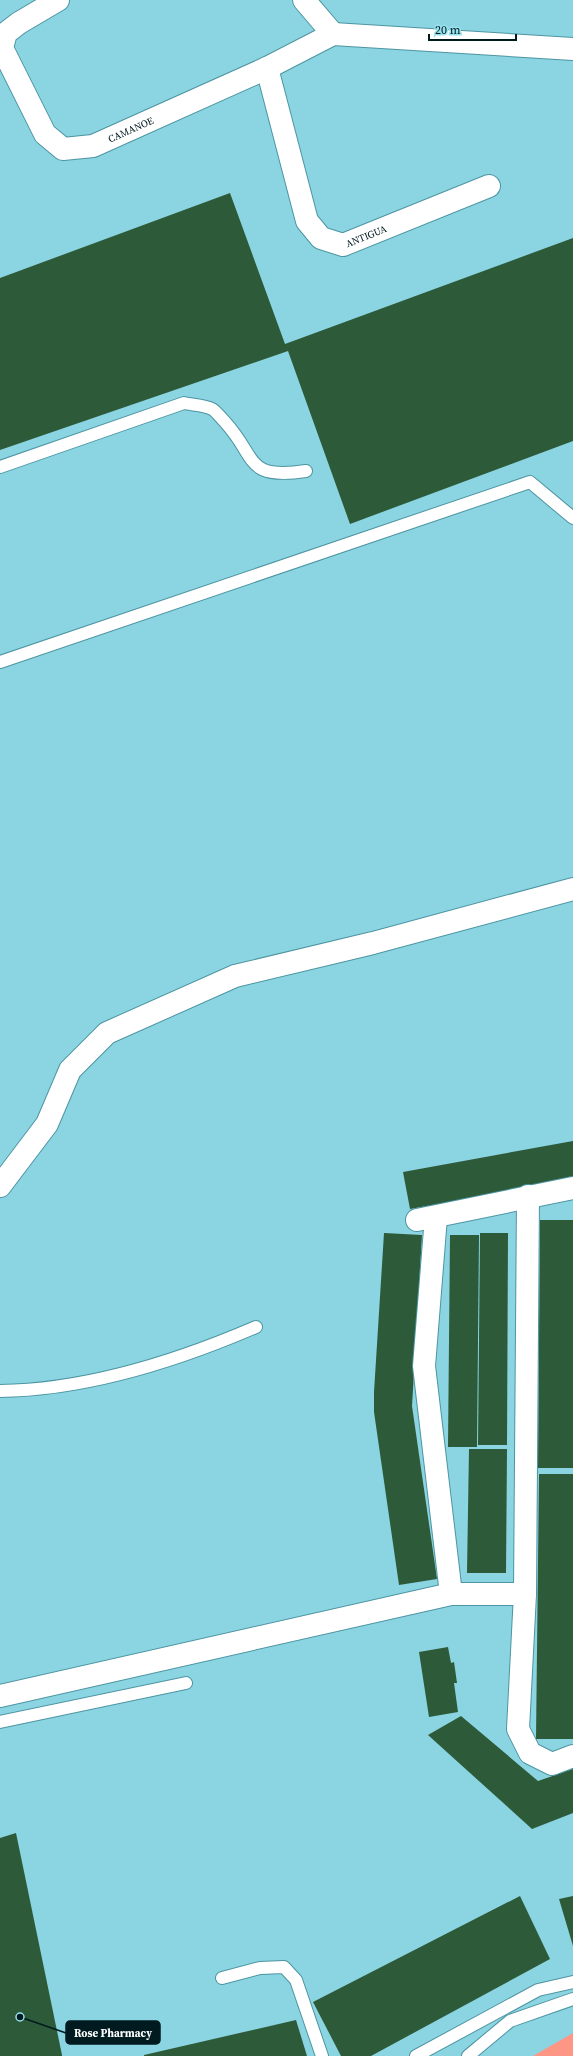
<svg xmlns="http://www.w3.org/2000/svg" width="573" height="2056" viewBox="0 0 573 2056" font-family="'Source Serif 4',serif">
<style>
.green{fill:#fe9685}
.building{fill:#2d5a38}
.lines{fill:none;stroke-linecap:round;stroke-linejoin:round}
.service-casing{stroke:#4d95a2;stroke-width:14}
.minor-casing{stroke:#4d95a2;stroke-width:24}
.service{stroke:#fff;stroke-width:12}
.minor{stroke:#fff;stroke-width:22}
.labels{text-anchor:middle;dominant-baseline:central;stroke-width:4;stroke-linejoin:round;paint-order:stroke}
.street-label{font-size:10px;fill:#001b20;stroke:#98e1ee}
.leader{fill:none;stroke:#001b20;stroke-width:1.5}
.callout-dot{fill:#001b20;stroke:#98e1ee;stroke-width:1.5}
.callout{fill:#001b20;stroke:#001b20;stroke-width:1.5}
.callout-label{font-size:11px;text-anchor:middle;font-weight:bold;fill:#fff}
</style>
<rect width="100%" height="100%" fill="#8bd4e1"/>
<!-- green -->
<polygon class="green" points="573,2033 573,2056 533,2056"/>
<!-- building -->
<g class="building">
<polygon points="230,193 285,344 573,238 573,441 350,524 288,351 0,450 0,278"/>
<polygon points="573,1141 573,1180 410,1209 403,1172"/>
<polygon points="540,1220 573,1220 573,1468 538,1468"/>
<polygon points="384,1233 422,1235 412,1406 437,1579 399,1585 374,1412 374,1392"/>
<polygon points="480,1233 508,1233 507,1445 478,1445"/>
<polygon points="450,1235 479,1235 477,1447 448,1447"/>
<polygon points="469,1449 507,1449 506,1573 467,1573"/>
<polygon points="539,1474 573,1474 573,1739 536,1739"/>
<polygon points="448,1647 451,1663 454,1662 457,1683 454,1683 458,1712 429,1717 419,1652"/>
<polygon points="461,1716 538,1781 573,1769 573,1813 532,1829 428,1735"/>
<polygon points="16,1833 62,2055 62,2056 0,2056 0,1838"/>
<polygon points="520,1896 550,1959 371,2056 341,2056 313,2002"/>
<polygon points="573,1896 573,1946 559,1899"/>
<polygon points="296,2020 307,2056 144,2056 144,2055"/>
</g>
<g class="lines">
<defs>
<g id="service">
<path d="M 0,467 L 184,403 C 193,405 204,405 212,409 C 216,411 221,418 225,422 C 258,458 244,480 306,471"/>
<polyline points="0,662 530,482 573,518"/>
<path d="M 0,1391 C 86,1390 177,1361 256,1327"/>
<polyline points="0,1722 186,1683"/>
<polyline points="222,1978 260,1968 284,1967 296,1980 322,2056"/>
<polyline points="416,2056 538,1990 573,1982"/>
<polyline points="468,2056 510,2021 573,1999"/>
</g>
<g id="minor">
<path id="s1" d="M 58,0 L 19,23 L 6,33 L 2,48 L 45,134 L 63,149 L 93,146 L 267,68 L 333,34"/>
<polyline points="304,0 333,34"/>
<polyline points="333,34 573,49"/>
<path id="s2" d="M 267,68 L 307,221 L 321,238 L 343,245 L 489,186"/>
<polyline points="0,1186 47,1124 70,1070 107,1033 235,976 373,943 573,889"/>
<polyline points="528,1196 525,1594 518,1729 530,1753 552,1764 573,1756"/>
<polyline points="436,1217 424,1366 451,1594"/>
<polyline points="417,1220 573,1188"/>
<polyline points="0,1696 451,1594 525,1594"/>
</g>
</defs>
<!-- service casing -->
<use href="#service" class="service-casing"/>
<!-- minor casing -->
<use href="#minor" class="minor-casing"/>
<!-- service -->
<use href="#service" class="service"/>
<!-- minor -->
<use href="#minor" class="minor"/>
</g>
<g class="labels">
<!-- street labels -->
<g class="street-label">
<text stroke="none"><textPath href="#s1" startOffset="268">CAMANOE</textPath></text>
<text stroke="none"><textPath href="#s2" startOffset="228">ANTIGUA</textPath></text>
</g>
</g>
<!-- callouts -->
<path class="leader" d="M20 2017L66 2033"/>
<circle class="callout-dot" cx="20" cy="2017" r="4"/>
<rect class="callout" x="66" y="2021" width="94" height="23" rx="4"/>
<g class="callout-label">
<text x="113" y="2037">Rose Pharmacy</text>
</g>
<!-- scale -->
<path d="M429 34v6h87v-6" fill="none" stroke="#001b20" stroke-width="2"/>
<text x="435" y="34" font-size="12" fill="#001b20" stroke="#98e1ee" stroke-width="3" paint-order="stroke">20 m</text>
</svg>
